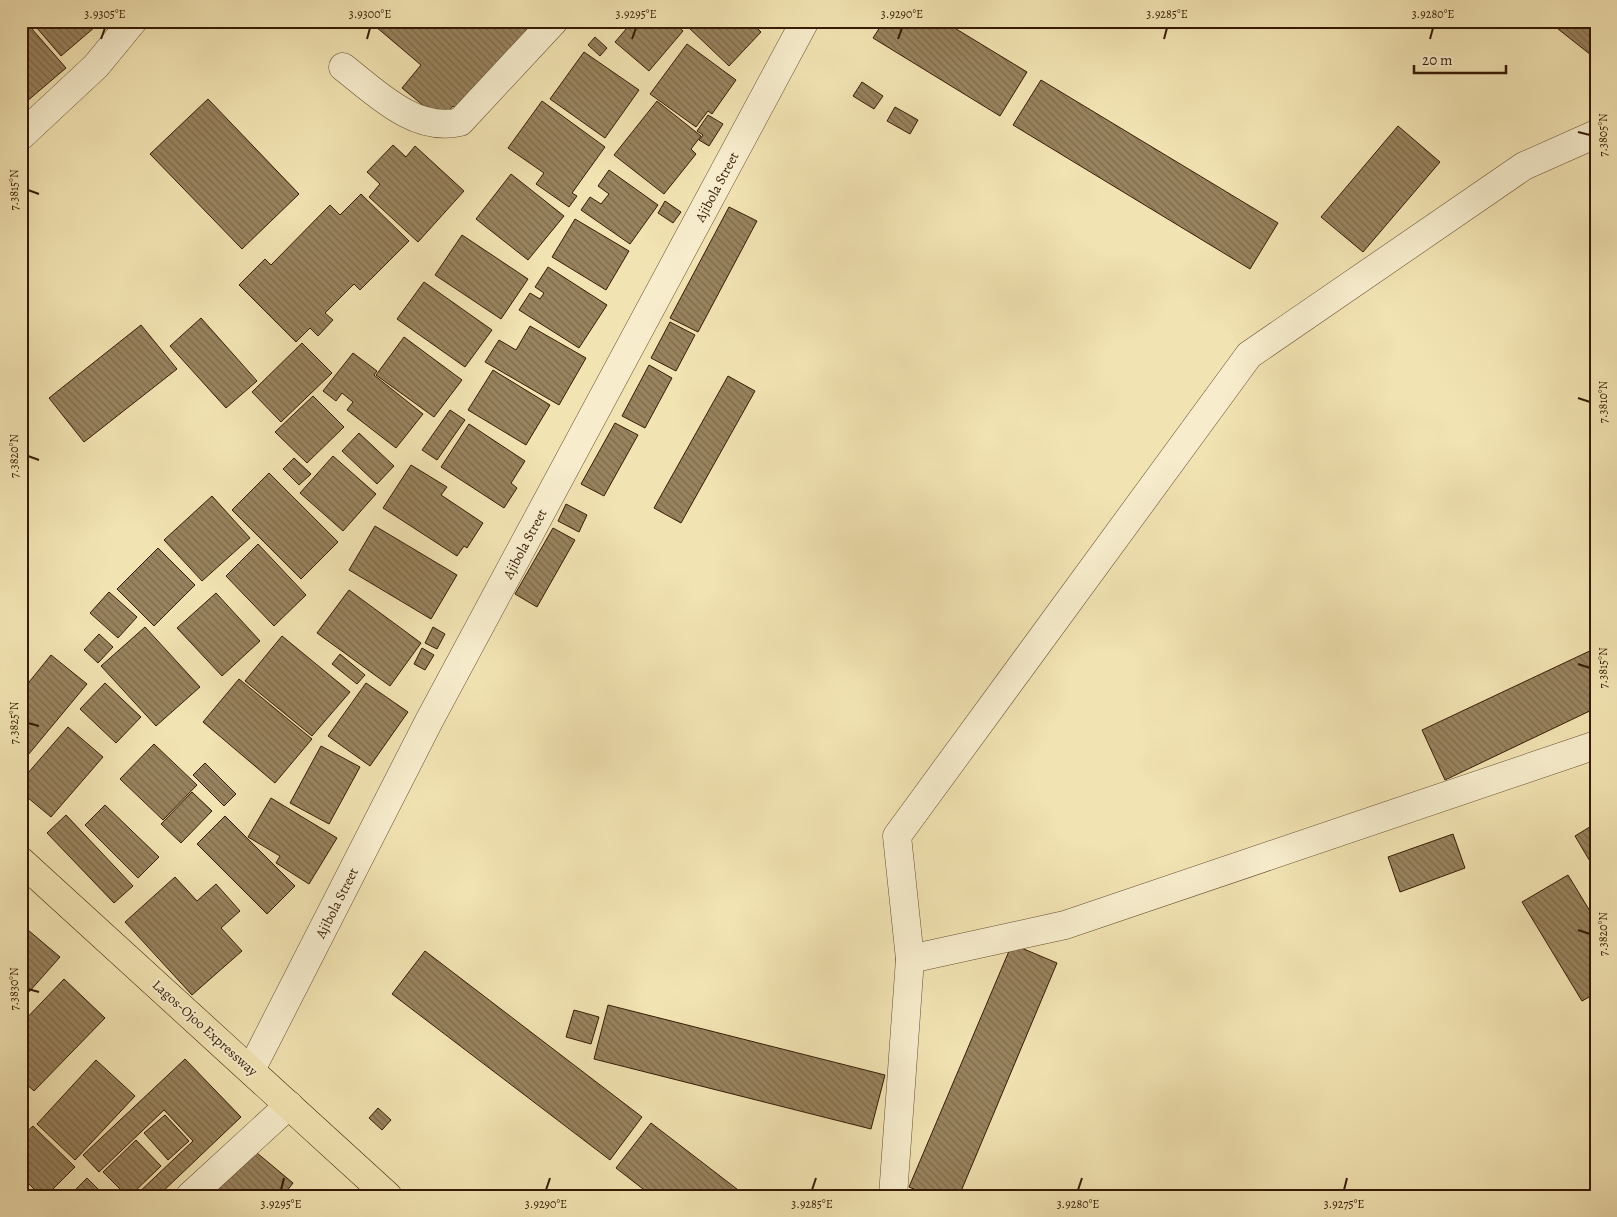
<svg xmlns="http://www.w3.org/2000/svg" width="1617" height="1217" viewBox="0 0 1617 1217" font-family="Alegreya,serif">
<style>
.building{fill:url(#building-back-hatch);stroke:#361b04}
.lines{fill:none;stroke-linecap:round;stroke-linejoin:round}
.minor-casing{stroke:#654d30;stroke-width:29}
.major-casing{stroke:#361b04;stroke-width:29}
.minor{stroke:#f7edcd;stroke-width:28}
.major{stroke:#f2e3b2;stroke-width:28}
.ticks{fill:none;stroke:#361b04;stroke-width:2}
.labels{text-anchor:middle;dominant-baseline:central;stroke-width:4;stroke-linejoin:round;paint-order:stroke}
.street-label{font-size:14px;fill:#361b04;stroke:#f7edcd}
.neatline{fill:none;stroke:#361b04;stroke-width:2}
.ticks-label{font-size:12px;text-anchor:middle;fill:#361b04}
</style>
<defs>
<pattern id="building-back-hatch" width="6" height="6" patternUnits="userSpaceOnUse" patternTransform="scale(1.25)"><rect width="6" height="6" fill="#98835e"/><path d="M-1 5l2 2M0 0l6 6M5-1l2 2" fill="none" stroke="#7d6a4b"/></pattern>
</defs>
<rect width="100%" height="100%" fill="#f2e3b2"/>
<filter id="stains"><feTurbulence type="fractalNoise" baseFrequency=".004" numOctaves="4"/><feColorMatrix values="0 0 0 0 .2 0 0 0 0 .09 0 0 0 0 .02 0 0 0 .5 -.17"/></filter>
<radialGradient id="worn" r=".72"><stop offset=".6" stop-color="#630" stop-opacity="0"/><stop offset="1" stop-color="#630" stop-opacity=".3"/></radialGradient>
<!-- building -->
<g class="building">
<polygon points="21,21 25,21 66,68 26,102 21,97"/>
<polygon points="31,21 102,21 61,56"/>
<polygon points="369,21 534,21 458,110 453,106 441,120 402,88 421,65"/>
<polygon points="633,21 672,21 683,31 649,71 615,42"/>
<polygon points="692,21 750,21 761,32 729,66 687,26"/>
<polygon points="762,21 773,21 768,26"/>
<polygon points="884,21 943,21 1027,72 1000,116 873,38"/>
<polygon points="1548,21 1596,21 1596,59"/>
<polygon points="595,37 607,48 600,56 588,45"/>
<polygon points="687,44 736,80 712,114 708,111 696,127 650,94"/>
<polygon points="584,52 639,90 605,138 550,99"/>
<polygon points="1041,80 1278,223 1250,269 1013,125"/>
<polygon points="862,82 883,96 874,109 853,96"/>
<polygon points="208,99 299,194 242,249 150,154"/>
<polygon points="542,101 605,147 572,193 577,196 569,207 536,184 544,173 508,148"/>
<polygon points="657,101 701,136 691,149 696,154 664,194 614,155"/>
<polygon points="895,107 918,120 910,134 887,121"/>
<polygon points="708,115 723,124 709,146 699,140 703,135 697,131"/>
<polygon points="1398,126 1440,162 1363,252 1321,217"/>
<polygon points="393,145 406,157 415,146 464,191 418,242 369,197 380,184 367,172"/>
<polygon points="609,170 658,205 630,244 581,210 590,197 601,204 609,194 598,186"/>
<polygon points="511,174 564,216 528,260 476,219"/>
<polygon points="361,194 409,241 360,290 354,284 325,313 333,320 318,336 310,328 296,342 239,285 265,259 271,265 330,205 340,215"/>
<polygon points="665,201 681,212 673,223 658,213"/>
<polygon points="729,207 757,221 698,332 670,318"/>
<polygon points="575,219 629,251 606,290 552,257"/>
<polygon points="462,235 528,279 501,319 435,275"/>
<polygon points="548,267 607,305 579,348 519,310 530,293 540,299 544,293 535,287"/>
<polygon points="424,282 492,330 465,367 397,319"/>
<polygon points="201,318 257,381 226,408 170,346"/>
<polygon points="670,322 695,335 676,371 651,358"/>
<polygon points="141,325 177,369 84,442 49,398"/>
<polygon points="530,326 586,358 559,405 485,362 499,340 516,350"/>
<polygon points="404,337 462,380 434,417 376,375"/>
<polygon points="302,343 332,373 281,422 252,392"/>
<polygon points="353,353 377,371 374,375 423,414 396,448 347,410 353,402 342,393 336,401 323,391"/>
<polygon points="649,365 672,378 645,428 622,416"/>
<polygon points="493,370 550,405 526,445 468,410"/>
<polygon points="728,376 755,391 681,523 654,508"/>
<polygon points="313,396 344,427 307,463 275,432"/>
<polygon points="450,410 465,420 437,460 422,450"/>
<polygon points="615,423 638,435 604,496 581,484"/>
<polygon points="469,424 525,461 511,483 517,488 504,508 441,467"/>
<polygon points="359,433 394,466 377,484 342,451"/>
<polygon points="333,456 376,494 343,531 300,493"/>
<polygon points="294,458 311,474 299,485 283,469"/>
<polygon points="411,465 447,487 441,495 483,523 467,548 464,546 457,556 383,508"/>
<polygon points="269,473 338,542 301,579 232,510"/>
<polygon points="212,496 250,538 202,581 164,540"/>
<polygon points="566,504 587,515 579,532 558,521"/>
<polygon points="375,526 457,575 431,619 349,570"/>
<polygon points="553,528 575,540 537,607 515,594"/>
<polygon points="258,544 306,595 274,626 226,576"/>
<polygon points="158,548 195,585 154,626 117,589"/>
<polygon points="349,590 421,643 390,686 317,633"/>
<polygon points="109,592 137,617 118,638 90,613"/>
<polygon points="216,593 260,641 222,676 177,628"/>
<polygon points="145,627 200,687 156,726 101,666"/>
<polygon points="433,627 445,634 437,649 425,643"/>
<polygon points="99,634 113,647 98,663 84,650"/>
<polygon points="282,636 350,692 312,736 245,681"/>
<polygon points="422,648 434,655 425,670 414,664"/>
<polygon points="1596,648 1596,708 1445,780 1422,730"/>
<polygon points="340,654 365,675 357,684 332,664"/>
<polygon points="51,655 87,684 28,755 21,750 21,692"/>
<polygon points="239,679 312,739 275,783 203,722"/>
<polygon points="105,683 141,717 116,743 80,709"/>
<polygon points="366,683 408,712 370,766 328,736"/>
<polygon points="68,727 103,757 51,817 21,792 21,781"/>
<polygon points="154,744 197,785 163,820 120,779"/>
<polygon points="321,746 360,767 329,824 290,803"/>
<polygon points="205,763 236,794 224,806 193,775"/>
<polygon points="192,792 212,811 181,843 161,824"/>
<polygon points="271,798 337,838 309,884 276,863 280,856 248,837"/>
<polygon points="105,805 159,857 138,878 85,825"/>
<polygon points="66,815 133,886 114,903 47,833"/>
<polygon points="225,816 295,886 267,914 197,844"/>
<polygon points="1593,825 1596,830 1596,860 1591,863 1575,836"/>
<polygon points="1453,834 1465,868 1400,892 1388,857"/>
<polygon points="1568,875 1596,921 1596,993 1582,1001 1522,902"/>
<polygon points="175,877 197,901 216,884 240,911 221,928 242,951 192,995 125,922"/>
<polygon points="22,925 60,957 21,1001 21,927"/>
<polygon points="1012,944 1057,963 959,1196 930,1196 909,1187"/>
<polygon points="425,951 642,1117 610,1160 392,994"/>
<polygon points="64,979 105,1018 34,1091 21,1079 21,1024"/>
<polygon points="608,1005 885,1075 871,1129 594,1059"/>
<polygon points="574,1010 599,1017 591,1044 566,1037"/>
<polygon points="185,1059 241,1117 158,1196 135,1196 193,1141 164,1110 99,1172 83,1155"/>
<polygon points="96,1060 135,1096 75,1160 37,1124"/>
<polygon points="378,1108 391,1120 382,1130 369,1118"/>
<polygon points="165,1115 189,1141 168,1160 144,1133"/>
<polygon points="651,1123 746,1196 652,1196 616,1168"/>
<polygon points="33,1126 75,1167 46,1196 41,1196 21,1176 21,1137"/>
<polygon points="136,1140 161,1166 130,1196 127,1196 103,1172"/>
<polygon points="251,1148 293,1183 283,1196 211,1196"/>
<polygon points="87,1178 105,1196 69,1196"/>
<polygon points="21,1183 34,1196 21,1196"/>
<polygon points="290,1191 296,1196 286,1196"/>
</g>
<g class="lines">
<defs>
<g id="minor">
<path d="M 343,67 C 375,92 415,133 460,122 L 554,21"/>
<polyline points="21,136 96,66 133,21"/>
<polyline points="910,959 1065,925 1596,745"/>
<polyline points="251,1070 429,721 805,21"/>
<polyline points="190,1196 289,1105"/>
<polyline points="893,1196 910,959 897,836 1249,355 1524,166 1596,134"/>
</g>
<polyline id="major" points="21,861 388,1196"/>
</defs>
<!-- minor casing -->
<use href="#minor" class="minor-casing"/>
<!-- major casing -->
<use href="#major" class="major-casing"/>
<!-- minor -->
<use href="#minor" class="minor"/>
<!-- major -->
<use href="#major" class="major"/>
</g>
<!-- ticks -->
<path class="ticks" d="M 101,39 L 105,28M 367,39 L 370,28M 632,39 L 636,28M 898,39 L 902,28M 1164,39 L 1167,28M 1430,39 L 1433,28M 1578,132 L 1590,135M 28,190 L 39,194M 1578,398 L 1590,402M 28,456 L 39,460M 1578,664 L 1590,668M 28,723 L 39,726M 1578,930 L 1590,934M 28,989 L 39,992M 281,1190 L 284,1178M 546,1190 L 550,1178M 812,1190 L 816,1178M 1078,1190 L 1082,1178M 1344,1190 L 1347,1178"/>
<g class="labels">
<!-- street labels -->
<g class="street-label">
<text transform="translate(717 187) rotate(-62)">Ajibola Street</text>
<text transform="translate(525 544) rotate(-62)">Ajibola Street</text>
<text transform="translate(337 903) rotate(-63)">Ajibola Street</text>
<text transform="translate(205 1028) rotate(42)">Lagos-Ojoo Expressway</text>
</g>
</g>
<!-- margin -->
<rect width="1617" height="1217" fill="none" stroke="#f2e3b2" stroke-width="55"/>
<!-- scale -->
<path d="M1414 65v8h92v-8" fill="none" stroke="#361b04" stroke-width="2.5"/>
<text x="1422" y="65" font-size="15" fill="#361b04" stroke="#f7edcd" stroke-width="4" paint-order="stroke">20 m</text>
<rect x="28" y="28" width="1562" height="1162" class="neatline"/>
<g class="ticks-label">
<text x="105" y="18">3.9305°E</text>
<text x="370" y="18">3.9300°E</text>
<text x="636" y="18">3.9295°E</text>
<text x="902" y="18">3.9290°E</text>
<text x="1167" y="18">3.9285°E</text>
<text x="1433" y="18">3.9280°E</text>
<text transform="translate(1603 135) rotate(-90)" y="4">7.3805°N</text>
<text transform="translate(14 190) rotate(-90)" y="4">7.3815°N</text>
<text transform="translate(1603 402) rotate(-90)" y="4">7.3810°N</text>
<text transform="translate(14 456) rotate(-90)" y="4">7.3820°N</text>
<text transform="translate(1603 668) rotate(-90)" y="4">7.3815°N</text>
<text transform="translate(14 723) rotate(-90)" y="4">7.3825°N</text>
<text transform="translate(1603 934) rotate(-90)" y="4">7.3820°N</text>
<text transform="translate(14 989) rotate(-90)" y="4">7.3830°N</text>
<text x="281" y="1208">3.9295°E</text>
<text x="546" y="1208">3.9290°E</text>
<text x="812" y="1208">3.9285°E</text>
<text x="1078" y="1208">3.9280°E</text>
<text x="1344" y="1208">3.9275°E</text>
</g>
<rect width="100%" height="100%" filter="url(#stains)"/>
<rect width="100%" height="100%" fill="url(#worn)"/>
</svg>
